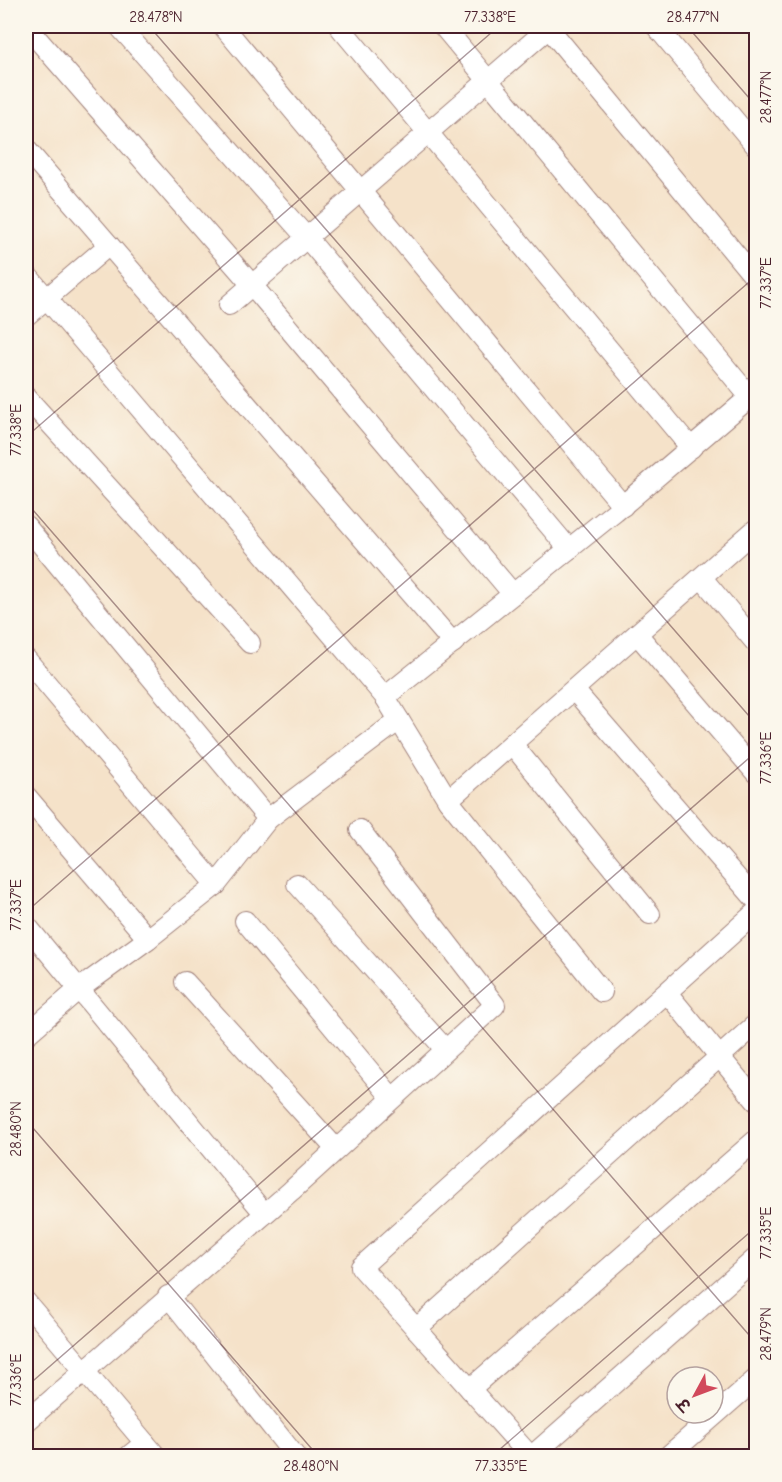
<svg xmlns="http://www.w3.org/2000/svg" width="782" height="1482" viewBox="0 0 782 1482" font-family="'Comic Neue','Playpen Sans Deva',sans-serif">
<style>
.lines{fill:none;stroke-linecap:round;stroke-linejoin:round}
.minor-casing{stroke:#a0807a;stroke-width:22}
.minor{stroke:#fff;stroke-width:20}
.ticks{fill:none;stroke:#4a1f2b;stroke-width:1.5;stroke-opacity:0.45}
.neatline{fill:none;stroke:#4a1f2b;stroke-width:2}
.ticks-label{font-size:15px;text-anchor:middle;fill:#4a1f2b}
</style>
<rect width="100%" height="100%" fill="#fbf7ec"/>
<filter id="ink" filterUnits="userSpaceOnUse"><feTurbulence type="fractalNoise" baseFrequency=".0167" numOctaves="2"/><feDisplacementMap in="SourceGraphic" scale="12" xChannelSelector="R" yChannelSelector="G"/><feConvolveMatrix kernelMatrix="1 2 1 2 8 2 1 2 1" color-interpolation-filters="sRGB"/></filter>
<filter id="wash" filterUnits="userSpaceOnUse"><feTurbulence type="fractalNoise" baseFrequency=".008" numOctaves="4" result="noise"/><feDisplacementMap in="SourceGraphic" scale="24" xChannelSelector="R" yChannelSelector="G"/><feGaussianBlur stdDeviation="1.35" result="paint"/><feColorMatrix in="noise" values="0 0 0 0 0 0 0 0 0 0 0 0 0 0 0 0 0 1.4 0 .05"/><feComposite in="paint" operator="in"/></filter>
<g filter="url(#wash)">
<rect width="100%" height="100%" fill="#f5e2c9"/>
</g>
<g filter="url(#ink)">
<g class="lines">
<defs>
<g id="minor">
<polyline points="26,26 252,285 513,594"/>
<polyline points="119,26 307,238 569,549"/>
<polyline points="223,26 623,506"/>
<polyline points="339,26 691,448"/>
<polyline points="443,26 750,397"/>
<polyline points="547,26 756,279"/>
<polyline points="656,26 756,146"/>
<polyline points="26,149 453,643"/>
<polyline points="26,274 385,697 448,800"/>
<polyline points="229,305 551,26"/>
<polyline points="26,316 109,245"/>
<polyline points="26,397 250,643"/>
<polyline points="26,526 268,819"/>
<polyline points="702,578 756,643"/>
<polyline points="637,634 756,773"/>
<polyline points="26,659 216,885"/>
<polyline points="574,690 756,900"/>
<polyline points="385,697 615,512 756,392"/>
<polyline points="512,744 650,914"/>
<polyline points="26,796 148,939"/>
<polyline points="297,884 445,1049"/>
<polyline points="245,921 392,1098"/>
<polyline points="26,925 264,1213"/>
<polyline points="185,982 336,1149"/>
<polyline points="602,992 448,800 756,529"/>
<polyline points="668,994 756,1101"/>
<polyline points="26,1035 79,989 148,939 216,885 268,819 399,720"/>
<polyline points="168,1296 295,1456"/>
<polyline points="26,1302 156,1456"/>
<polyline points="416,1329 756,1024"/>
<polyline points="470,1389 756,1140"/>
<polyline points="26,1422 291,1191 495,1005 360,830"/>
<polyline points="129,1456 145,1443"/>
<polyline points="530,1456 361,1267 756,912"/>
<polyline points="532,1456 756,1258"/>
<polyline points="668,1456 756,1379"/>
</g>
</defs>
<!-- minor casing -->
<use href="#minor" class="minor-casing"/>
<!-- minor -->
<use href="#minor" class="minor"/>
</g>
</g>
<!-- ticks -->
<path class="ticks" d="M 149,26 L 756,724M 687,26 L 756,106M 26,437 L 499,26M 26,502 L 756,1343M 26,912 L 756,276M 26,1120 L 318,1456M 26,1387 L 756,752M 492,1456 L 756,1227"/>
<!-- margin -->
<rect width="782" height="1482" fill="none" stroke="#fbf7ec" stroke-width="66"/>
<!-- north arrow -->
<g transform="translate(695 1395) rotate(229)"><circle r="28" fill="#fbf7ec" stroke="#b4a19f" stroke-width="1.5"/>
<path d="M0-4.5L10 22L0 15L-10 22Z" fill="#d1495b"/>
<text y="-9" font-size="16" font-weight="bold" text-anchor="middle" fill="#4a1f2b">उ</text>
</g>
<rect x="33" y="33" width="716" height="1416" class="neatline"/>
<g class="ticks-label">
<text x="156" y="22">28.478°N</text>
<text x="490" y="22">77.338°E</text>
<text x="693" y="22">28.477°N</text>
<text transform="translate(766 97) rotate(-90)" y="5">28.477°N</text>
<text transform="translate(766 283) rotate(-90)" y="5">77.337°E</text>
<text transform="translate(16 430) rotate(-90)" y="5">77.338°E</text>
<text transform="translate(766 758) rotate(-90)" y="5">77.336°E</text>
<text transform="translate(16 905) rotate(-90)" y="5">77.337°E</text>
<text transform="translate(16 1129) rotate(-90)" y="5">28.480°N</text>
<text transform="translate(766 1233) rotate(-90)" y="5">77.335°E</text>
<text transform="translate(766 1334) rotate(-90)" y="5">28.479°N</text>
<text transform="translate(16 1380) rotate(-90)" y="5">77.336°E</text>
<text x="311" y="1471">28.480°N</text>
<text x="501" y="1471">77.335°E</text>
</g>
</svg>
